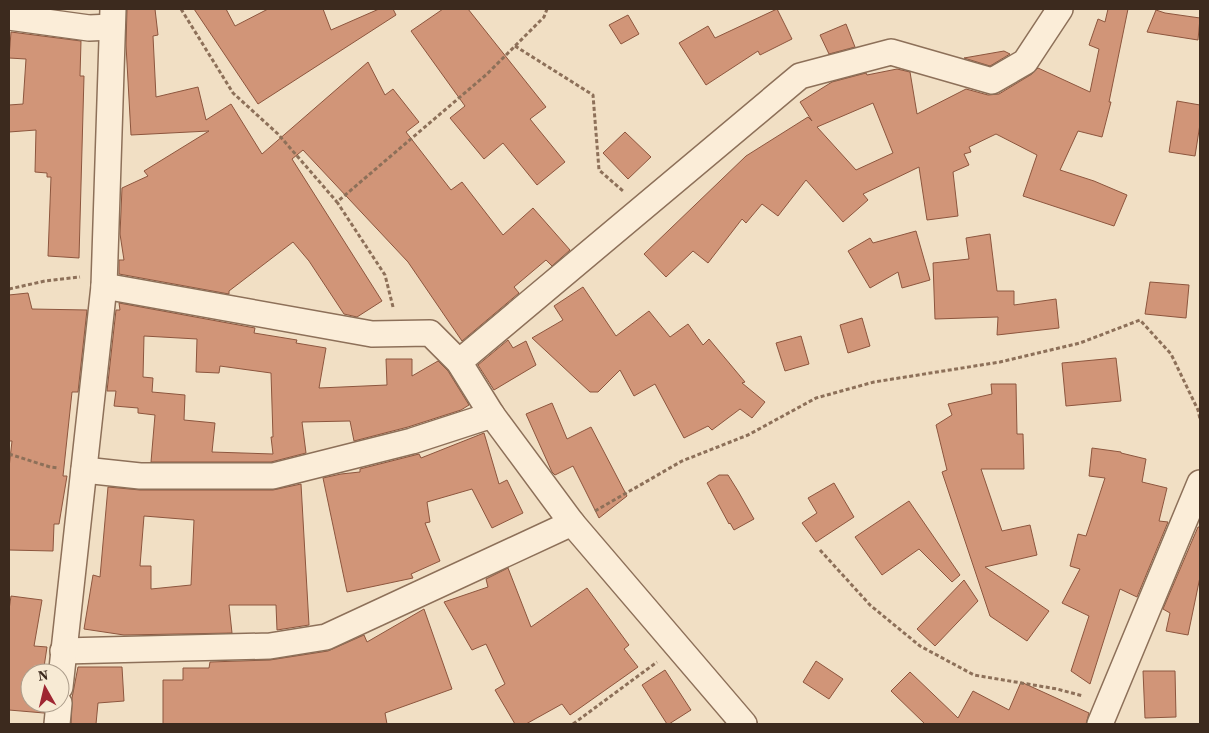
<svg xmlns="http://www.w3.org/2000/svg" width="1209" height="733" viewBox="0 0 1209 733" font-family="'Source Serif 4',serif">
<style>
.building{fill:#d19578;stroke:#8d563e;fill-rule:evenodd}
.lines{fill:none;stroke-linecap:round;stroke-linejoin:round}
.street-casing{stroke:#8d7059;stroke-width:28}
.path{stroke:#8d7059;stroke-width:3;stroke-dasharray:4 2.5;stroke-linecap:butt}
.street{stroke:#fbedd8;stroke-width:25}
</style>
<rect width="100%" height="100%" fill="#f1dfc4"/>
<!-- building -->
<g class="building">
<polygon points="127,9 155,9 158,35 153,36 156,97 198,87 206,120 231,104 262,154 368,62 385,95 393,89 419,122 406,132 451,190 462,182 503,235 533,208 570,250 552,266 546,260 514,287 519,293 462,341 408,262 303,150 292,159 382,301 357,317 344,314 309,261 293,242 229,291 229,294 119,274 119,260 124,260 120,234 122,188 148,176 144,171 209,131 131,135 126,45"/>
<polygon points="194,9 226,9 235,26 268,9 323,9 331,30 379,9 393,9 396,15 258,104"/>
<polygon points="443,9 468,9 546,107 530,119 565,162 537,185 503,143 484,159 450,118 465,106 411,31"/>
<polygon points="777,9 792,39 760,55 758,51 706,85 679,43 708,26 715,38"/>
<path d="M 1108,9 L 1128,9 L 1109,102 L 1111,102 L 1102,137 L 1078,131 L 1060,170 L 1094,181 L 1127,195 L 1114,226 L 1023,196 L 1037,155 L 996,134 L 969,147 L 971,152 L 964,154 L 969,165 L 953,172 L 958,216 L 927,220 L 919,167 L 863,194 L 868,200 L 843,222 L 806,180 L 778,216 L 762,204 L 746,223 L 742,219 L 708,263 L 693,251 L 666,277 L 644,254 L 746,156 L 808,117 L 812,121 L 800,102 L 832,82 L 866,73 L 867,75 L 897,69 L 910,72 L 917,114 L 966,89 L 988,95 L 999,94 L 1032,74 L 1038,68 L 1090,92 L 1099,49 L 1089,45 L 1098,19 L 1105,22 ZM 873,103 L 893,153 L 856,170 L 817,127 Z"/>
<polygon points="1156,10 1165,13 1200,18 1198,40 1147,32"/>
<polygon points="628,15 639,34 621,44 609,25"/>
<polygon points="846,24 855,47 829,54 820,35"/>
<polygon points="11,32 81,41 80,76 84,76 79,258 48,256 51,177 47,177 47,173 35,172 36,130 9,132 9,105 23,104 26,59 9,58"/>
<polygon points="1004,51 1010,54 990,66 964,58"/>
<polygon points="1177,101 1200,105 1200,124 1195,156 1169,152"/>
<polygon points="625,132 651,157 628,179 603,153"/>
<polygon points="916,231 930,280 902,288 898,272 870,288 848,251 870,238 873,243"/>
<polygon points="990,234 997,291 1014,291 1014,305 1056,299 1059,328 997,335 998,317 935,319 933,263 969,259 966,238"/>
<polygon points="1150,282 1189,285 1186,318 1145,314"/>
<polygon points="583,287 616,336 649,311 670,337 688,324 703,345 709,339 745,382 742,383 765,402 752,418 740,409 712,430 708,426 684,438 655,384 634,396 620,370 598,392 590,392 532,338 563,320 554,306"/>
<polygon points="28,293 32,309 87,310 78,392 72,392 63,476 67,476 59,524 54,524 53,551 9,550 9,468 12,441 9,441 9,295"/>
<path d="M 119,303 L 255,328 L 254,333 L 297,340 L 296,343 L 326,348 L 319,388 L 387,385 L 386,359 L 412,359 L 412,376 L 438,361 L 448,371 L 469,405 L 461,410 L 408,427 L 354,441 L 350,421 L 302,422 L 306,453 L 271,462 L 151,462 L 155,415 L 138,413 L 138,408 L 114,406 L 116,391 L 107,391 L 116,310 L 120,310 ZM 144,336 L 197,339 L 196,372 L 219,373 L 220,366 L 271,373 L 273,437 L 271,437 L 273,454 L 212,452 L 215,423 L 184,420 L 185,395 L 152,392 L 153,378 L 143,377 Z"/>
<polygon points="862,318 870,346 848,353 840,325"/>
<polygon points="801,336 809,364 785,371 776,343"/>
<polygon points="508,340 513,348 526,341 536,365 494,390 478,365"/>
<polygon points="1116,358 1121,401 1066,406 1062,363"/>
<polygon points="991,384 1016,384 1017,434 1023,434 1024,469 981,469 1002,531 1030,525 1037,555 985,567 1049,611 1027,641 990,616 942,472 947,470 936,425 952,415 948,404 992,394"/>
<polygon points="552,403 567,439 591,427 627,496 599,518 573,466 555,475 552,472 526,414"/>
<polygon points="484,433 499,484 507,480 523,513 492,528 472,489 427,502 430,522 425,523 440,561 411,574 413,578 347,592 323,478 341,474 360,472 360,469 419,454 421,458"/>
<polygon points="1092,448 1121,452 1121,453 1146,459 1142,482 1167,488 1159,521 1168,522 1137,597 1120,589 1090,684 1071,671 1089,616 1062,603 1080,569 1070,566 1078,534 1086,536 1105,478 1089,476"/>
<polygon points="719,475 728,475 738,491 754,519 734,530 730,523 729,524 707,483"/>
<polygon points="834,483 854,517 816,542 802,523 817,513 808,498"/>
<path d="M 301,484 L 309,625 L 277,630 L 276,605 L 229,605 L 232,633 L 124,635 L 84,629 L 93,575 L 100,577 L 108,487 L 140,490 L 273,490 ZM 144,516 L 194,520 L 191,585 L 151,589 L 151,566 L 140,566 Z"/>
<polygon points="909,501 960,575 952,582 919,549 882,575 855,537"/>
<polygon points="1198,527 1200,527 1200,577 1188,635 1166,631 1170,613 1163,609"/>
<polygon points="508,568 531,627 587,588 629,645 624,649 638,667 570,715 562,704 526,724 515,724 495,690 505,684 486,644 472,650 444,602 488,587 486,579"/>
<polygon points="964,580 978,601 935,646 917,629"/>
<polygon points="11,596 42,600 34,646 47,647 44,667 48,667 47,673 30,673 30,703 45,703 44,713 9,710 9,610"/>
<polygon points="424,609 452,689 385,713 387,724 163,724 163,680 183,680 183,668 209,668 210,662 270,660 328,651 364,635 367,642"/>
<polygon points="816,661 843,679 829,699 803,682"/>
<polygon points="78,667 122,667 124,701 98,703 96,724 71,724 72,698"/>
<polygon points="665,670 691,710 669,724 667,724 642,685"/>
<polygon points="1143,671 1175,671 1176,717 1145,718"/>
<polygon points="910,672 958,718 973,691 1009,710 1021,682 1089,713 1086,724 925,724 891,691"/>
</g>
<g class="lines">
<defs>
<g id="street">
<polyline points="9,17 89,28 112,27"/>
<polyline points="104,286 372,334 430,333 459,362 492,415 572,523 744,724"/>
<polyline points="459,362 800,76 891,52 992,81 1025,62 1060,9"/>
<polyline points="84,470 140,476 273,476 412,441 492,415"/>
<polyline points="63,651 270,646 326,637 572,523"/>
<polyline points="60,687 104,286 113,9"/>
<polyline points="57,724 59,703"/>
<polyline points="1100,724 1200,483"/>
</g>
</defs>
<!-- street casing -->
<use href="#street" class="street-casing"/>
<!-- path -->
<g class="path">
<polyline points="181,9 233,93 278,134 337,202"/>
<polyline points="515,46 593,95 599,170 623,191"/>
<polyline points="9,289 45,281 80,277"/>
<polyline points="393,307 385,275 337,202 487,74 544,17 547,9"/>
<polyline points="9,454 50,467 59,468"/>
<polyline points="595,511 682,461 748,435 816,398 874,382 1000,362 1080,343 1140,320 1171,354 1198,410 1200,419"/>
<polyline points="820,550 870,605 920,646 974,675 1057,689 1083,696"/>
<polyline points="573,724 657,662"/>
</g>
<!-- street -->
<use href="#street" class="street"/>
</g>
<!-- border -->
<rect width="1209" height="733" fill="none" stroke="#3c2a1e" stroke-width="20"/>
<!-- north arrow -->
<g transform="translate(45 688) rotate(352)"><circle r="24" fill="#f7ead4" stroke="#ac9d8b"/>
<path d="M0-4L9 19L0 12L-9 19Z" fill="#9f2632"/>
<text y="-8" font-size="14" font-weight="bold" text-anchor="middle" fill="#3c2a1e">N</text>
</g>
</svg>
